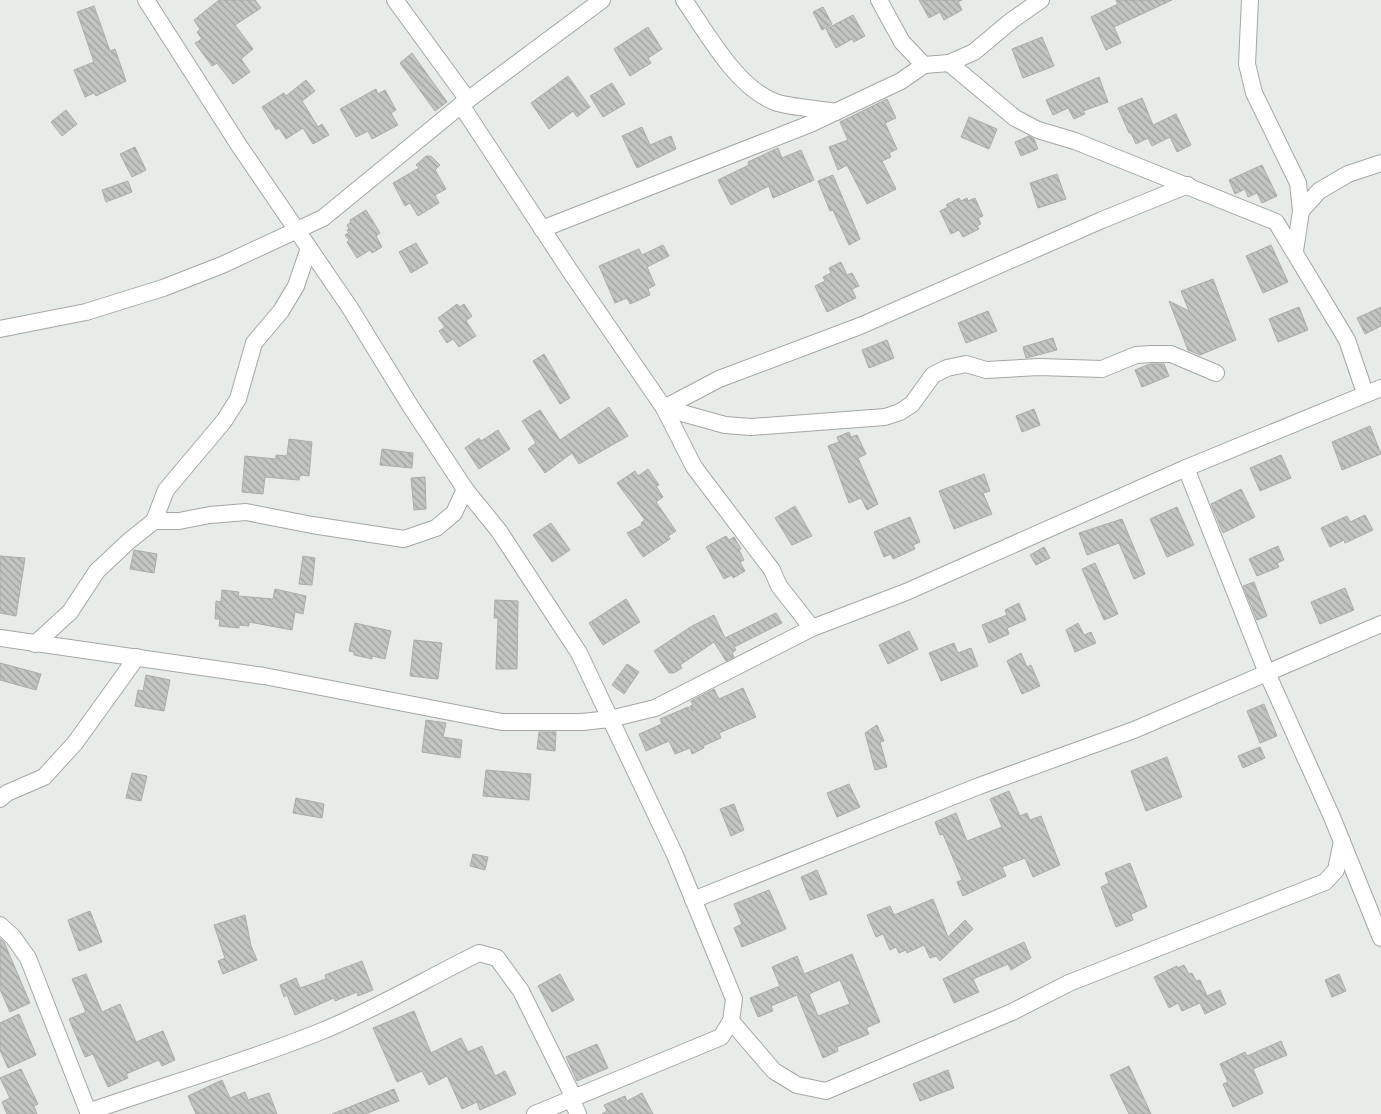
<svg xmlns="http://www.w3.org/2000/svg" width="1381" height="1114" viewBox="0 0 1381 1114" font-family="'PT Sans',sans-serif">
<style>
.building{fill:url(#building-back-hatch);stroke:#aaadaa;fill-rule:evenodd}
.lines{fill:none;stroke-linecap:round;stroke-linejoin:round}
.street-casing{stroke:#a4a7a4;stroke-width:18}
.street{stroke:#fff;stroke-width:16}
</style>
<defs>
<pattern id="building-back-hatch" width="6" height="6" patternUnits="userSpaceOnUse" patternTransform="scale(1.25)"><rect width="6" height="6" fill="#c2c5c2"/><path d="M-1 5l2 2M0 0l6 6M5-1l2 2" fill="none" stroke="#9ea19e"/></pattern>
</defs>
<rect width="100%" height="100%" fill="#e8ece8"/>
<!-- building -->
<g class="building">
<polygon points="219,0 255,0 261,8 235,25 253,49 241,59 250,72 233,84 217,63 212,66 195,43 202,39 197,32 200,29 194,20"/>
<polygon points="919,0 962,0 958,2 962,10 944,20 940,12 929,18"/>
<polygon points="1116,0 1172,0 1114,27 1121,43 1106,50 1091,17 1118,4"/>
<polygon points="94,6 110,51 115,49 126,81 96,96 94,93 85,97 74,70 94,62 77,12"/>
<polygon points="823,7 832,24 822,30 813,12"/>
<polygon points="853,15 865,36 854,42 852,39 836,48 826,29"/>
<polygon points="648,27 662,49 648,58 651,63 630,76 614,49"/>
<polygon points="1042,37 1054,66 1023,78 1012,49"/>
<polygon points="412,53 447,102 435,111 400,63"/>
<polygon points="568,76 590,107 577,117 573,111 549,129 531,103"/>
<polygon points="1099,77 1108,102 1083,111 1085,114 1074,119 1068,108 1053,115 1046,100"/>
<polygon points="306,80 315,91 302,101 318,127 322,124 329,135 313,144 303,128 286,139 279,128 276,130 262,107 284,93 286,96"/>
<polygon points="612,83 625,104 603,117 590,96"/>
<polygon points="376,89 378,94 385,90 396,110 391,113 398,125 372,139 368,131 356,137 340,109"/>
<polygon points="1142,98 1153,125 1176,114 1191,145 1177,152 1170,137 1152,146 1148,138 1136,144 1131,133 1129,133 1118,108"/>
<polygon points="887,99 896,118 885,123 897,149 889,153 891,157 882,161 896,189 867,204 847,165 838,170 829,147 848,140 840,122"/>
<polygon points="66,110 77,124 62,136 51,122"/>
<polygon points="969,117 997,129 989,149 961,137"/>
<polygon points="642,127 650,145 671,136 676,149 637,168 622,136"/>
<polygon points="1029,136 1034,139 1038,149 1021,156 1015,142"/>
<polygon points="135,147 146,170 132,177 120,154"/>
<polygon points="778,148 782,158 801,150 814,180 773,198 769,186 731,205 718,180 749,165 748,162"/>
<polygon points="426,156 431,156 440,165 435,170 446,189 435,195 439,203 418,216 410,203 405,206 393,183 419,168 416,165"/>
<polygon points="1262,165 1277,196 1262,203 1257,193 1248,197 1245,189 1235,194 1229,180"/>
<polygon points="1057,174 1066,199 1038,208 1030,183"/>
<polygon points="833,175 860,239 849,245 833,210 830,211 818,181"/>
<polygon points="128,181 132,192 106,202 102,190"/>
<polygon points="959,198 961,201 967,198 968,201 975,198 983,216 978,218 981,224 977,226 979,229 963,237 959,230 951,234 940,211 948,207 946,205"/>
<polygon points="366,210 380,233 376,236 382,247 372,253 370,250 357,258 347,242 349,240 345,235 349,233 347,230 349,229 347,225 351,222 350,220"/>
<polygon points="416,243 428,263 411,273 399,252"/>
<polygon points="663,245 669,256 647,267 655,285 648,289 650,295 630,304 627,298 615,303 599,266 639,249 642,255"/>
<polygon points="1271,245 1288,282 1263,293 1246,256"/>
<polygon points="841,262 847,275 852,273 859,286 852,289 856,298 827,312 815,286 825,281 823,277 831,273 829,268"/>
<polygon points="1213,279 1236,340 1200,355 1188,350 1169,301 1189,311 1181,291"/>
<polygon points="457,304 460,307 464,304 472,316 466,321 476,336 459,347 453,339 447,343 439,331 445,327 438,318"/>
<polygon points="1299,307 1308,330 1278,342 1269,319"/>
<polygon points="1381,307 1381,326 1365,334 1357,318"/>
<polygon points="988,311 997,331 966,343 958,323"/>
<polygon points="1053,338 1057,350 1026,358 1023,347"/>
<polygon points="887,340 894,358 869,368 862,350"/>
<polygon points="544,354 570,398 560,404 533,361"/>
<polygon points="1150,364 1164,364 1169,376 1142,387 1135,370"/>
<polygon points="609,407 628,436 579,464 572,453 545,473 528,449 536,443 522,421 540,410 560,440"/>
<polygon points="1034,409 1040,425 1022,432 1016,416"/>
<polygon points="1370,426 1381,454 1342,470 1332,442"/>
<polygon points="498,430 510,449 479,469 465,448 479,438 481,441"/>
<polygon points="849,432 851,437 857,435 866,454 858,458 878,504 867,510 861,498 849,503 828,446 839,442 837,437"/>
<polygon points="289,439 312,442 309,476 300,475 299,480 265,477 263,494 242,492 245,456 276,459 276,455 287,456"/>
<polygon points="382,449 413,453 412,468 380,465"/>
<polygon points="1281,455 1291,478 1260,491 1250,468"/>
<polygon points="648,469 659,485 656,486 663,497 656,502 676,531 668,536 670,539 643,557 627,533 642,525 641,523 645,520 617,483 635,471 638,476"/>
<polygon points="984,474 990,491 983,493 992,514 954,529 939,491"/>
<polygon points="425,477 426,509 414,510 411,478"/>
<polygon points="1241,489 1255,517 1223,533 1211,504"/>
<polygon points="795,506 812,536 792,545 775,518"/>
<polygon points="1177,507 1194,545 1167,557 1150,519"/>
<polygon points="1365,515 1373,530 1345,543 1344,540 1330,547 1321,528 1347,516 1350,522"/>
<polygon points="910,517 920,542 913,545 915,549 893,559 891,554 884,557 874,532"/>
<polygon points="1122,519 1145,574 1134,579 1119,543 1087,555 1079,533"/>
<polygon points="551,523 570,550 552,562 533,535"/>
<polygon points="726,536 729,540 734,537 741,549 739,550 744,560 740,562 745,571 733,578 732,575 724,579 706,547"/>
<polygon points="1278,546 1284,560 1277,563 1279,567 1257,576 1249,559"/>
<polygon points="1044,547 1050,558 1036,565 1030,555"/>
<polygon points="134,550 157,554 154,573 130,569"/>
<polygon points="0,556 25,558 16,616 0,613"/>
<polygon points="303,556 315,558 312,585 299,584"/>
<polygon points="1095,563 1118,614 1104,620 1082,569"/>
<polygon points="1254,582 1267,616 1257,620 1243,586"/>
<polygon points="1345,588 1354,610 1320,624 1311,602"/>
<polygon points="275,589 306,596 303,614 295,612 292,630 249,622 249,626 239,625 239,628 219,626 220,619 215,619 216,601 221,602 222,590 239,592 238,596 273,599"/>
<polygon points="626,599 640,622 603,645 589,623"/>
<polygon points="495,600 518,601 517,669 496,669 498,618 494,618"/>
<polygon points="1019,603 1026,620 1007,628 1009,634 989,643 982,625 1007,615 1005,610"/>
<polygon points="776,613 782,623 734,647 736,650 732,653 734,657 726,661 714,642 680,665 682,668 674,673 669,673 654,651 692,626 714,615 725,638"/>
<polygon points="355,623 391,631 385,659 372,656 372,659 354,655 354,652 349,651"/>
<polygon points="1078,623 1084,635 1091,632 1096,643 1075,652 1066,630"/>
<polygon points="909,631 918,649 888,664 879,645"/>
<polygon points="414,640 442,643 438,679 410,676"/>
<polygon points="954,643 958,653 971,648 978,666 941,681 929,653"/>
<polygon points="1021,653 1027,667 1031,665 1040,686 1022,694 1007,661"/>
<polygon points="0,663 41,674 36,690 0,680"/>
<polygon points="627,664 639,672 624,694 612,685"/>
<polygon points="146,675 170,680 164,711 135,706 138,690 143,691"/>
<polygon points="743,688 756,717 719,733 721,738 703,746 704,748 692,754 690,748 675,754 669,741 646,751 639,734 662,724 660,719 688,707 693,711 690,706 693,705 691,701 714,689 719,699"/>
<polygon points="1264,704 1277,736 1260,743 1247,711"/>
<polygon points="426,720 446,723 443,737 462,740 460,758 422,752"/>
<polygon points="877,725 884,741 880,742 887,767 875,770 865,733"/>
<polygon points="539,732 556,732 555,751 537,749"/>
<polygon points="1260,747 1265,758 1243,768 1238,756"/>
<polygon points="1167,757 1182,797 1146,811 1131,771"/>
<polygon points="486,770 531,774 529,800 483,796"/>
<polygon points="132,773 147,776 141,801 126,798"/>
<polygon points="849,784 860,807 837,817 827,793"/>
<polygon points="1009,791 1020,816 1027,813 1030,820 1041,816 1060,865 1033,877 1025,858 1002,867 1006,876 963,896 957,882 962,880 943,834 940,835 935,822 956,813 967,841 1002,827 990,799"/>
<polygon points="296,798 324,804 322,818 293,813"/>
<polygon points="734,804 744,830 731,836 720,809"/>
<polygon points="473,854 488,857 485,870 470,866"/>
<polygon points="1130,863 1147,907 1131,914 1133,920 1116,927 1101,887 1109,883 1105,873"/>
<polygon points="817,870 827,894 810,900 801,877"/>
<polygon points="769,890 786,929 742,947 734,928 742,924 734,904"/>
<polygon points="933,899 948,937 965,920 973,929 940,961 936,956 930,958 924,945 907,953 906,950 899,953 896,947 890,950 883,934 876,937 867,915 890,906 894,915"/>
<polygon points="90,911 102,942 79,951 68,920"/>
<polygon points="245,915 251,946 257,960 223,974 218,961 225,958 214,925"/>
<polygon points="0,939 4,942 30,1003 10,1012 0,989"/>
<polygon points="1024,942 1031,958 1011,970 1008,964 973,979 979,992 954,1003 943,979"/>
<path d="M 852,954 L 880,1022 L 866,1028 L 869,1034 L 837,1047 L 838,1051 L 823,1058 L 797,995 L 771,1006 L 773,1011 L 758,1017 L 750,998 L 780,986 L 772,967 L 797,956 L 804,974 ZM 840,980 L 850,1004 L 818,1016 L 809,994 Z"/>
<polygon points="362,961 373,990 358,996 357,992 335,1001 334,998 295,1015 287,995 284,997 280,985 296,978 300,988 326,979 325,975"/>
<polygon points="1184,965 1189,974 1192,973 1196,981 1200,980 1207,996 1220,990 1226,1004 1205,1014 1200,1003 1182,1011 1178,1003 1169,1008 1154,977 1177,966 1178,968"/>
<polygon points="86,974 102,1012 120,1004 136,1042 163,1031 175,1060 162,1066 159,1060 126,1074 128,1078 108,1087 93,1054 85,1057 69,1019 86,1012 72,979"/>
<polygon points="560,974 574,1000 552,1012 538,986"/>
<polygon points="1339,974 1346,991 1332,997 1325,980"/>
<polygon points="414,1011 431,1053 461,1038 468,1052 482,1046 495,1076 505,1071 516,1094 480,1110 477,1102 462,1109 447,1076 429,1085 422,1071 397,1082 373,1028"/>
<polygon points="19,1014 36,1055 8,1068 0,1050 0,1023"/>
<polygon points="1281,1041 1287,1055 1253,1069 1263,1093 1233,1107 1223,1084 1228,1082 1220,1064 1245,1052 1247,1056"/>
<polygon points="597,1044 608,1068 577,1081 566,1057"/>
<polygon points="1129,1066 1151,1114 1129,1114 1110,1075"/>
<polygon points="21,1069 38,1104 34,1106 37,1114 7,1114 2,1102 10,1098 0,1078"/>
<polygon points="948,1070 954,1088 920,1101 913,1084"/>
<polygon points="222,1080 230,1098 245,1092 248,1100 269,1093 277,1114 196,1114 188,1096"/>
<polygon points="394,1089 399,1101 365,1114 332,1114"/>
<polygon points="642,1093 653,1114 602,1114 607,1111 604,1105 625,1096 627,1101"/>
</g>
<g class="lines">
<defs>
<g id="street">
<polyline points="146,0 240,147 350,308 411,407 465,489 499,531 579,653 675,855 734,999 731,1021 721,1037 535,1114"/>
<polyline points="395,0 468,100"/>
<path d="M 684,0 C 707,33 736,87 775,102 C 788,107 820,109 836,112"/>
<polyline points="879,0 902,42 924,65 949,63 974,52 1011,21 1041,0"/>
<polyline points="1250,0 1247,64 1254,93 1298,183 1301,211 1295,251"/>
<polyline points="949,63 1015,118 1038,130 1075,141 1276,222 1347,340 1365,393"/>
<polyline points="461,105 570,271 664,408 725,425 751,427 885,417 900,412 912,404 933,375 947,368 966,364 986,370 1039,367 1102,369 1136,355 1152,354 1171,354 1216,373"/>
<polyline points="1301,211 1319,191 1348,174 1381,163"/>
<polyline points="542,229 810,124 901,81 924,65"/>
<polyline points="0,329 86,312 163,288 222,265 323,218 461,105 602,0"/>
<polyline points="1186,468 1267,673 1332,817 1381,938"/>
<polyline points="154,521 179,521 210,515 246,512 312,525 404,539 436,528 454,513 465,489"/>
<polyline points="812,628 779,586 772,570 694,467 664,408 719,379 860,326 1102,220 1188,185"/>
<polyline points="0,638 264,676 502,722 582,722 610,719 655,708 812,628 906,592 1186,468 1381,388"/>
<polyline points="35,644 70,612 97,571 129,541 154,521 166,490 224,421 238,399 254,343 281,311 296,286 309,248"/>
<polyline points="0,799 7,793 44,777 75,743 137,657"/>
<polyline points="693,900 979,786 1134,730 1381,624"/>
<polyline points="0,925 13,937 28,958 89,1114"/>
<polyline points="731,1021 774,1071 797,1085 826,1091 1012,1012 1069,983 1325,882 1336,870 1342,841"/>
<polyline points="571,1099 578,1114"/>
<path d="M 88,1112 C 166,1085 245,1062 322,1031 C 376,1009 426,979 479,953 L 497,958 L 521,991 L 574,1098"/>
</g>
</defs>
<!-- street casing -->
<use href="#street" class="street-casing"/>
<!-- street -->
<use href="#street" class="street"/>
</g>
</svg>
